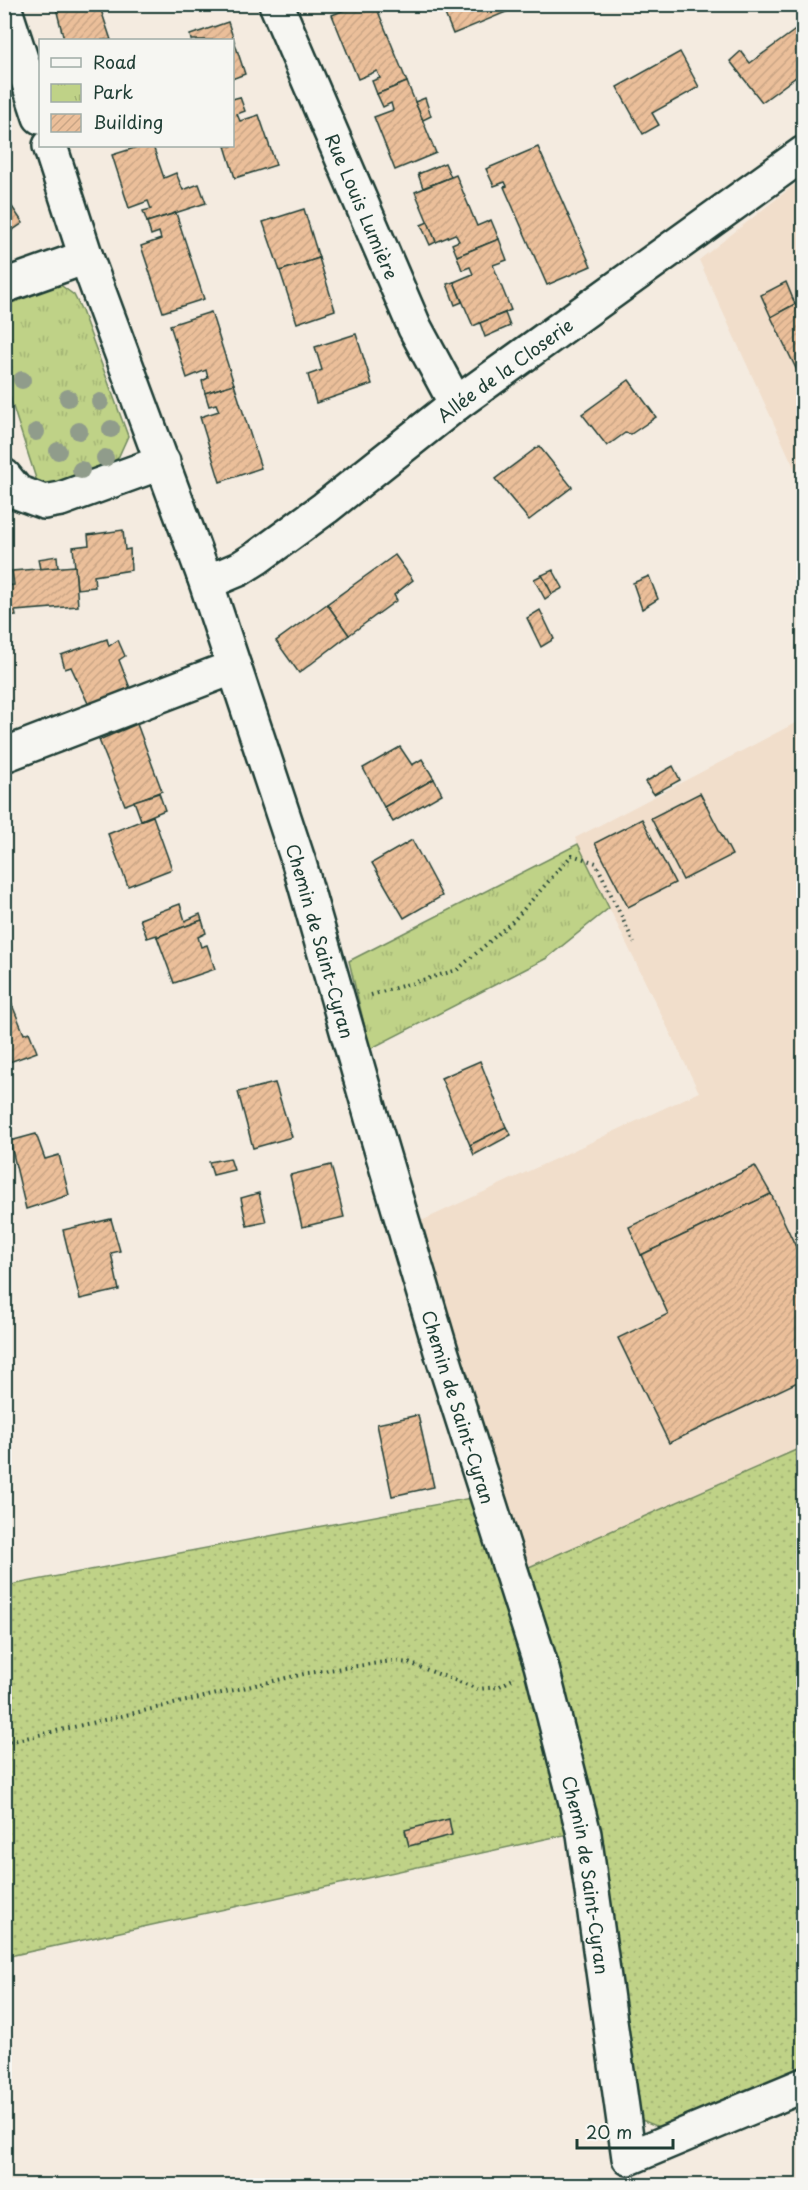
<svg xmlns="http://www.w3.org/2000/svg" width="808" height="2190" viewBox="0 0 808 2190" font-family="'Playpen Sans',sans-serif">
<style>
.built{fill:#f1decb}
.grass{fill:url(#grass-dots);stroke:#6f885e;stroke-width:1.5}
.park{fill:url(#park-tufts);stroke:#6f885e;stroke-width:1.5}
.building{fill:url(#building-hatch);stroke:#1f3d34;stroke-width:1.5}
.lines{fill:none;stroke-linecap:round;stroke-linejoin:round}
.street-casing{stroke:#1f3d34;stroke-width:38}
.path{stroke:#1f3d34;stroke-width:4;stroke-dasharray:1.5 4.5;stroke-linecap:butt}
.street{stroke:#f6f6f2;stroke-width:33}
.tree{fill:#909c8b}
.labels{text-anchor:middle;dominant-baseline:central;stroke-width:6;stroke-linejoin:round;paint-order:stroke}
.street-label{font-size:18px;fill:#1f3d34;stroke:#f6f6f2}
</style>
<defs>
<pattern id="grass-dots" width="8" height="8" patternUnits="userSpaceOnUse" patternTransform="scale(1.5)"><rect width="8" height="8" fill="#bfd287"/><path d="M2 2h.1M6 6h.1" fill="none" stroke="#a4b575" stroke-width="1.8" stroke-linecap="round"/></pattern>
<pattern id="park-tufts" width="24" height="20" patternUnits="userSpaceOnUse" patternTransform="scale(1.5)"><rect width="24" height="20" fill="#bfd287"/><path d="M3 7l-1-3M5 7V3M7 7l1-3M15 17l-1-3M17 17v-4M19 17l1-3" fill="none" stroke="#a4b575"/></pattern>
<pattern id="building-hatch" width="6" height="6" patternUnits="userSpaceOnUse" patternTransform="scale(1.5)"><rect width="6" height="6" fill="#ebbf9a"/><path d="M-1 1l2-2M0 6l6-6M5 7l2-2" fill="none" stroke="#c9a585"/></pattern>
</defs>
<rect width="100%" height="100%" fill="#f4ebe0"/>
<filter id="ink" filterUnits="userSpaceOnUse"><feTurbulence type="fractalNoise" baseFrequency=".0167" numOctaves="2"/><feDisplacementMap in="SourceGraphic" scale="12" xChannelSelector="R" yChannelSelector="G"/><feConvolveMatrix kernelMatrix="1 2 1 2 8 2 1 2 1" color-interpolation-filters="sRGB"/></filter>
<g filter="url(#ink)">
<!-- built -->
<g class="built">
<polygon points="803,178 803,487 699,260"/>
<polygon points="803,719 803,1447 529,1567 417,1223 699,1092 575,838"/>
</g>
<!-- grass -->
<g class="grass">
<polygon points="803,1447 803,2067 659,2127 634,2117 555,1696 529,1567"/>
<polygon points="481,1496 573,1833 5,1957 5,1586"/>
</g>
<!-- park -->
<g class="park">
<polygon points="55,281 74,295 82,311 128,436 118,458 101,474 39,488 5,382 4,299"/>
<polygon points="578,844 609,908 547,958 370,1049 349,961"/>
</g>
<!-- building -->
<g class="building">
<polygon points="55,4 99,4 111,40 64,40"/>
<polygon points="359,4 375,4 407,82 377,94 372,81 380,78 377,71 358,79 332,15"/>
<polygon points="441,4 523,4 523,5 453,34"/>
<polygon points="228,22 245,74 232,79 232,40 191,40 190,35"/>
<polygon points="801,26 804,30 804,71 762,102 730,61 741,51 750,63"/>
<polygon points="680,52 699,87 652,113 659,125 643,134 617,87"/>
<polygon points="407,82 436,153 395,170 374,117 393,110 391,103 383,107 377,94"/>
<polygon points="240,97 245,111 237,114 240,121 259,115 276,165 235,178 225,146 232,146 232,99"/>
<polygon points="425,98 431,116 423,120 415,102"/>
<polygon points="141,146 153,146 164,178 176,173 183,190 199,184 206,203 147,222 143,211 151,209 148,201 129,208 112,155"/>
<polygon points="538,147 591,266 547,285 504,187 507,186 505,182 494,186 486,169"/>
<polygon points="445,163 451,177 423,188 418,174"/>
<polygon points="456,175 477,226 491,220 499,239 457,256 452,244 459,241 455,234 436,242 415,192"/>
<polygon points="4,195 23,223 4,236"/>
<polygon points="304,209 319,258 280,271 263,222"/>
<polygon points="176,213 204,299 163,312 141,246 161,239 159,232 151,235 147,222"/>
<polygon points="428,222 436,242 430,245 421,225"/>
<polygon points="499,239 507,260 493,265 511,310 473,326 454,282 473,274 470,267 462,270 457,256"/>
<polygon points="319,258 335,310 297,323 280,271"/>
<polygon points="454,282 462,302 455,305 447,284"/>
<polygon points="786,282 795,304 771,317 761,295"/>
<polygon points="795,304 804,320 804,385 771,317"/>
<polygon points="211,312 234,384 205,393 202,381 208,378 206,370 187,378 170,325"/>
<polygon points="505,313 510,326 485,337 480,323"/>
<polygon points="356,334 372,384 316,403 308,375 322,370 315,347"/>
<polygon points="629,380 656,417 631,434 625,433 607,446 582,414"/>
<polygon points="234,384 261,468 220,482 200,417 219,411 216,404 209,406 205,393"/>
<polygon points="539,446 572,487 529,520 495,479"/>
<polygon points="123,530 125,550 130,549 131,570 94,576 95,587 77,589 73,547 89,545 88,535"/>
<polygon points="395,555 413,580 394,595 397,600 349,635 327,604"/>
<polygon points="57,556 58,568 40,569 38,559"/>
<polygon points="75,566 78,606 15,611 16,616 4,617 4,586 14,585 12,571"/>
<polygon points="553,570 563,588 552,594 542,575"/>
<polygon points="542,575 552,594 545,599 534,579"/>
<polygon points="649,576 658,599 642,609 633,583"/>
<polygon points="327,604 349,635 299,673 276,641"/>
<polygon points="540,610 554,639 541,647 527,618"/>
<polygon points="107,639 109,646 118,640 125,656 119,660 134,698 93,714 71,667 65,669 61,655"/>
<polygon points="137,724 162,791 125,805 99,740"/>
<polygon points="400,747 412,765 422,759 434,779 384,807 363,768"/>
<polygon points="673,766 680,780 654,794 645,782"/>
<polygon points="434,779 442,794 393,822 384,807"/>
<polygon points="159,793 165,810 141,820 134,801"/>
<polygon points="700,793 732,855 683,880 651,818"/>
<polygon points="153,816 172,869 128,886 108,834"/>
<polygon points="642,819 675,883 628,907 595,843"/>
<polygon points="412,840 442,896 404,918 372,863"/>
<polygon points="180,904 185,921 200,914 202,920 157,937 157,935 147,938 140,919"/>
<polygon points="202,920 206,933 198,937 201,947 207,945 215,969 174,983 157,937"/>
<polygon points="8,995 24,1034 29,1032 37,1052 4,1064 4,996"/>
<polygon points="480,1061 506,1127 470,1145 441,1078"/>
<polygon points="275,1083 292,1137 253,1148 238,1092"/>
<polygon points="506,1127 511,1135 474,1155 470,1145"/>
<polygon points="36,1134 45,1159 59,1155 69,1195 26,1209 10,1141"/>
<polygon points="230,1158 234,1170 213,1175 209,1162"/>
<polygon points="331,1165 344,1217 302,1227 290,1175"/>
<polygon points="755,1166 771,1194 641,1255 629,1227"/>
<polygon points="259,1193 266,1222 247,1226 241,1198"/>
<polygon points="771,1194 804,1264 804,1379 669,1443 618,1338 668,1314 641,1255"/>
<polygon points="111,1219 120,1251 111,1253 119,1290 80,1299 63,1230"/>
<polygon points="418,1415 434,1487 392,1496 377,1424"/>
<polygon points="449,1819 452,1835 409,1846 405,1830"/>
</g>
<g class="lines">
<defs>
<g id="street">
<path id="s1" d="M 276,4 L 415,328 L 456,404"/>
<polyline points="4,7 40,117"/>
<path id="s2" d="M 50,146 L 86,257 L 204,576 L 299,863 L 376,1132 L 441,1351 L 541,1665 L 584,1834 L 629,2158 L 804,2085"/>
<polyline points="4,286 86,257"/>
<polyline points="4,476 17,492 44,502 61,499 163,462"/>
<path id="s3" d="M 204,576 L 220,577 L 239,569 L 258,557 L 325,508 L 456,404 L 804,153"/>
<polyline points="4,755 234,667"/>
</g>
</defs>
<!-- street casing -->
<use href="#street" class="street-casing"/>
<!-- path -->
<g class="path">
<polyline points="371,995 457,970 514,920 572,855 596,863 634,943"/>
<polyline points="4,1743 308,1673 392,1661 409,1663 478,1689 498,1687 513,1679"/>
</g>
<!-- street -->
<use href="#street" class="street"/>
</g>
<!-- trees -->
<g class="tree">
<circle cx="22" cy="380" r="9"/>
<circle cx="68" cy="398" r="9"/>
<circle cx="100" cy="402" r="9"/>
<circle cx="111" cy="429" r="9"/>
<circle cx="79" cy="431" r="9"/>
<circle cx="36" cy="432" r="9"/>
<circle cx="58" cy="451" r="9"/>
<circle cx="105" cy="458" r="9"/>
<circle cx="81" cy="470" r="9"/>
</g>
</g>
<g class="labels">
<!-- street labels -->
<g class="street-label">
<text stroke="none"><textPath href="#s1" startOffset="220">Rue Louis Lumière</textPath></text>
<text stroke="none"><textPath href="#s3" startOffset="369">Allée de la Closerie</textPath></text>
<text stroke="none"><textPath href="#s2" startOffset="840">Chemin de Saint-Cyran</textPath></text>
<text stroke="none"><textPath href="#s2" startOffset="1326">Chemin de Saint-Cyran</textPath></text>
<text stroke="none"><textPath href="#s2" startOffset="1812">Chemin de Saint-Cyran</textPath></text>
</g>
</g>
<!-- margin -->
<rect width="808" height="2190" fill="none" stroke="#f6f6f2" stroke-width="24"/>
<rect x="12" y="12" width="784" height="2166" fill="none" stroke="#1f3d34" stroke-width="2" filter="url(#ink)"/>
<!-- legend -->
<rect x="39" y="39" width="195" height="108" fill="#f6f6f2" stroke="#a0aca6" stroke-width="1.5"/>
<rect x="51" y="58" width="30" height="9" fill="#f6f6f2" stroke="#a0aca6" stroke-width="1.5"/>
<text x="93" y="69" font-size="18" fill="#1f3d34">Road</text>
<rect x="51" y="84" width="30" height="18" fill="url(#park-tufts)" stroke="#a0aca6" stroke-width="1.5"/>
<text x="93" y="99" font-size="18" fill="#1f3d34">Park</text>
<rect x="51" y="114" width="30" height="18" fill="url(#building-hatch)" stroke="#a0aca6" stroke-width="1.5"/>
<text x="93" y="129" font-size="18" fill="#1f3d34">Building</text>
<!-- scale -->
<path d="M577 2139v9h96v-9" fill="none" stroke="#1f3d34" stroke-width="3"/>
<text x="586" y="2139" font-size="18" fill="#1f3d34" stroke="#f6f6f2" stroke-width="4.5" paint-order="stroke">20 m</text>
</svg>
